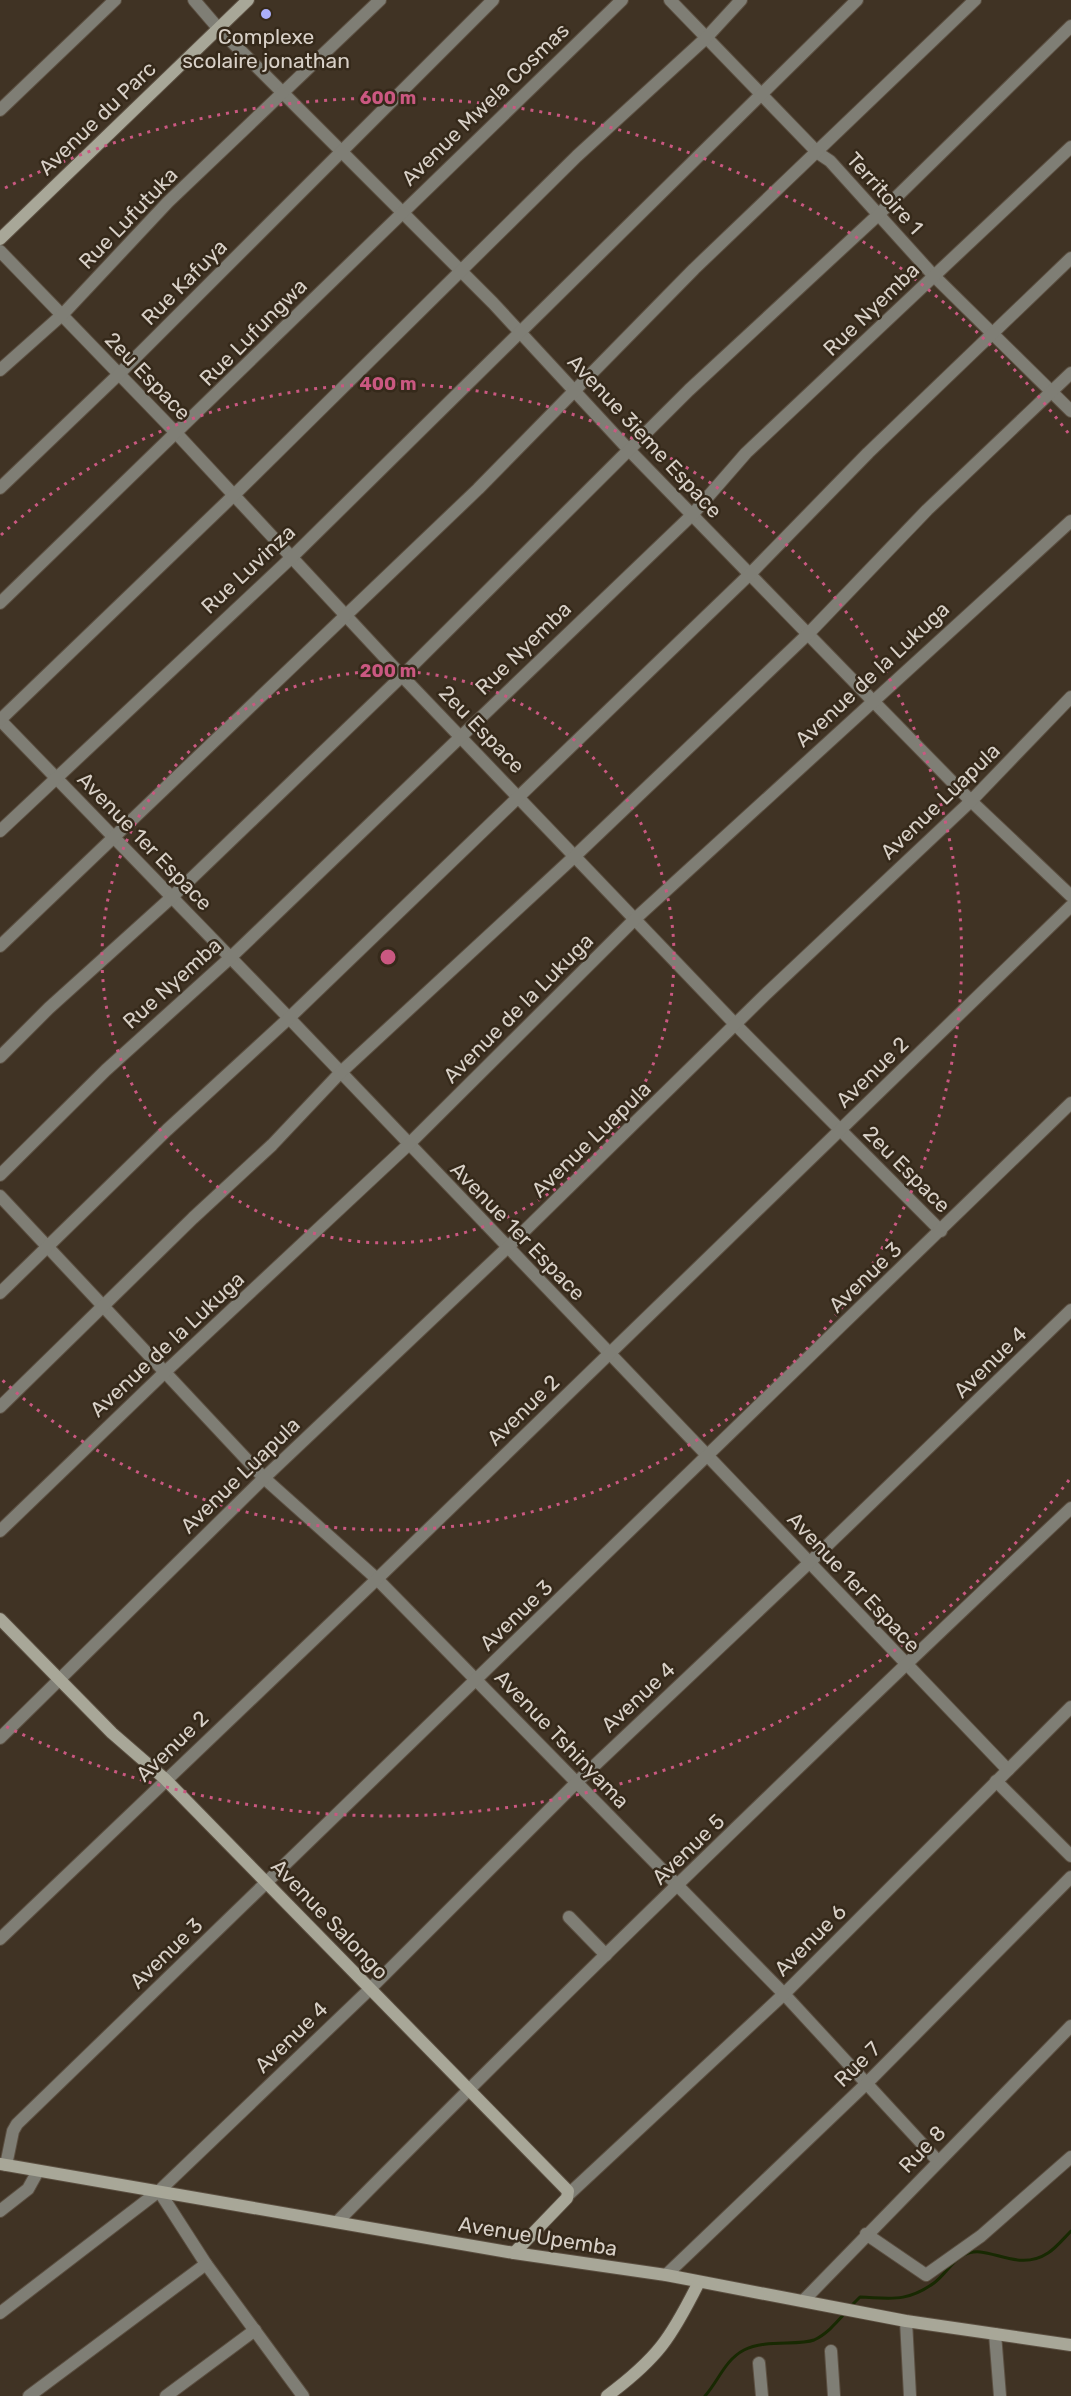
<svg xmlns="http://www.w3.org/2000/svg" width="1071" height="2396" viewBox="0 0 1071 2396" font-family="Rubik,sans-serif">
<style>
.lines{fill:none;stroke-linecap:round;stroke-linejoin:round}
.stream{stroke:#182902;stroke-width:3}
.street-casing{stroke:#5b4f41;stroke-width:14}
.secondary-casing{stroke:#5b4f41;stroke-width:14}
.street{stroke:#7f7e75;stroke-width:12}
.secondary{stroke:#a8a798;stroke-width:12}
.ring{fill:none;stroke:#ca5881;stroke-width:3;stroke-dasharray:3 6}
.poi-dot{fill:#abaffb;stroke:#35291a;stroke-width:2}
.labels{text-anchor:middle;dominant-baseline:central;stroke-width:5;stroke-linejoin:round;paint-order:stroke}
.poi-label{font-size:21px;fill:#d8d0c7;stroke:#35291a}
.street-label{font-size:21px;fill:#d8d0c7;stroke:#35291a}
.centre{fill:#ca5881;stroke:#35291a;stroke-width:3}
.ring-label{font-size:18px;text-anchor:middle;font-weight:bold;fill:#ca5881;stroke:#35291a;stroke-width:5;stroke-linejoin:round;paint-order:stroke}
</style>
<rect width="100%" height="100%" fill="#403324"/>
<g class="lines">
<!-- stream -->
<g class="stream">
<path d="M 850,2307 L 860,2297 C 890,2298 906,2303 934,2283 C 945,2275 952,2261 964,2255 C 987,2242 1016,2274 1048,2253 C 1056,2248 1064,2238 1071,2231"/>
<path d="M 705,2396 C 719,2380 725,2360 744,2350 C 765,2339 798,2346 814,2340 C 827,2334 837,2322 846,2312"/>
</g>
<defs>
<g id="street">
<polyline points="194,0 218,28 493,303 629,450 872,700 971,801 1071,896"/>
<polyline points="670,0 818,153 830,161 933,275 1071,411"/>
<polyline points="0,110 115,0"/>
<polyline points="0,251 177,434 402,676 735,1024 941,1231"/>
<polyline points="0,370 63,314 168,202 380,0"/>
<polyline points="0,488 118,375 493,0"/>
<polyline points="0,603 622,0"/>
<polyline points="0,720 289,1018 1008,1770"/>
<polyline points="0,720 234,495 577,156 706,38 741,0"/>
<polyline points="0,831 292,557 857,0"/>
<polyline points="0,946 478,489 694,269 975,0"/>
<polyline points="0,1057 49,1008 172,897 402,676 689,390 878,215 1071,26"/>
<polyline points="0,1175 106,1070 230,958 692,515 746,453 1071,147"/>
<polyline points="0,1196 264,1478 377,1579 784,1994 938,2161"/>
<polyline points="0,1293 167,1130 289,1018 750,574 868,453 1071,258"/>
<polyline points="0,1407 193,1218 272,1145 340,1073 576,855 809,633 927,510 1071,373"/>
<polyline points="0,1531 164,1373 408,1145 636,918 1071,521"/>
<polyline points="0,1738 264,1478 508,1247 766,994 971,801 1071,697"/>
<polyline points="996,1781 1071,1856"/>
<polyline points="569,1917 606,1955"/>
<polyline points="0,1939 377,1579 1071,906"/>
<polyline points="6,2165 13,2131 17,2124 1071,1103"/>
<polyline points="159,2191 206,2264 303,2396"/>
<polyline points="569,2194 784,1994 1071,1707"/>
<polyline points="0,2211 28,2189 38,2171"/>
<path d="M 337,2222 C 577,1979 823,1742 1071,1508"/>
<polyline points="866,2234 926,2275 981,2236 1071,2157"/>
<polyline points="666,2275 867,2083 1071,1877"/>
<polyline points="803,2301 1071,2026"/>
<polyline points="0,2313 159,2191 371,1988 577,1782 810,1562 1071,1310"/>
<polyline points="906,2321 910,2396"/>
<polyline points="995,2334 1000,2396"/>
<polyline points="831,2351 834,2396"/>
<polyline points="759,2363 762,2396"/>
<polyline points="29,2396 206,2264"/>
<polyline points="166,2396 255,2330"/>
</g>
<g id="secondary">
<polyline points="0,239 248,0"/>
<polyline points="0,1619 112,1733 165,1779 568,2191 567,2198 514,2253"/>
<polyline points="0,2164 514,2253 666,2275 906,2321 1071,2345"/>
<path d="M 607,2396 C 658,2358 671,2338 699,2282"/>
</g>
</defs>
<!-- street casing -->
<use href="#street" class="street-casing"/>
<!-- secondary casing -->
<use href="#secondary" class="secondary-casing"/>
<!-- street -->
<use href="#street" class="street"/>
<!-- secondary -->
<use href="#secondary" class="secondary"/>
</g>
<!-- distance rings -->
<g class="ring">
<circle cx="388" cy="957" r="286"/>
<path d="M1 535A573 573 0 1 1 1 1379"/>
<path d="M1069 1480A859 859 0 0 1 5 1726M5 188A859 859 0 0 1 1069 434"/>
</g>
<!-- markers -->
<circle class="poi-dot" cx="266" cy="14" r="6"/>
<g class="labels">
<!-- poi labels -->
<g class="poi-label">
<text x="266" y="36">Complexe<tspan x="266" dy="24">scolaire jonathan</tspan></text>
</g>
<!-- street labels -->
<g class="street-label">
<text transform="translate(485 104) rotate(-44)">Avenue Mwela Cosmas</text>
<text transform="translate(97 118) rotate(-44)">Avenue du Parc</text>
<text transform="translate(885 193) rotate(48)">Territoire 1</text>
<text transform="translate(128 218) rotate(-46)">Rue Lufutuka</text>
<text transform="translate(184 282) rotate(-45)">Rue Kafuya</text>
<text transform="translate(871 309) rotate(-44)">Rue Nyemba</text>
<text transform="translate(253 332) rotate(-45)">Rue Lufungwa</text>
<text transform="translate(148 376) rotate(46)">2eu Espace</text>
<text transform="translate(645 436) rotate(47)">Avenue 3ieme Espace</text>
<text transform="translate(248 569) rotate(-43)">Rue Luvinza</text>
<text transform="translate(523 648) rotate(-44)">Rue Nyemba</text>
<text transform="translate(872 674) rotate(-43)">Avenue de la Lukuga</text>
<text transform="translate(482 729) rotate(46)">2eu Espace</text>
<text transform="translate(940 801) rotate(-44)">Avenue Luapula</text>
<text transform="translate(145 841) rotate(46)">Avenue 1er Espace</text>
<text transform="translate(172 983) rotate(-42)">Rue Nyemba</text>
<text transform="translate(518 1008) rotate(-45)">Avenue de la Lukuga</text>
<text transform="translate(872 1072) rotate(-44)">Avenue 2</text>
<text transform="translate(591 1139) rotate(-44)">Avenue Luapula</text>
<text transform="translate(907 1169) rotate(45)">2eu Espace</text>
<text transform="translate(518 1231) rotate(46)">Avenue 1er Espace</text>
<text transform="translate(865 1277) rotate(-44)">Avenue 3</text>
<text transform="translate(167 1344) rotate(-43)">Avenue de la Lukuga</text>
<text transform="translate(990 1362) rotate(-44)">Avenue 4</text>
<text transform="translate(523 1410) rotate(-44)">Avenue 2</text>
<text transform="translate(240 1475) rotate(-44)">Avenue Luapula</text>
<text transform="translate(854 1582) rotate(47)">Avenue 1er Espace</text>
<text transform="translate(516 1615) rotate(-44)">Avenue 3</text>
<text transform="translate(638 1697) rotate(-43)">Avenue 4</text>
<text transform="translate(562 1739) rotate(46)">Avenue Tshinyama</text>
<text transform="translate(172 1746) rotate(-44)">Avenue 2</text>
<text transform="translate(688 1849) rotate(-44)">Avenue 5</text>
<text transform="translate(330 1919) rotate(46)">Avenue Salongo</text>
<text transform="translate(810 1940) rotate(-45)">Avenue 6</text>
<text transform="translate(166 1953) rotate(-44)">Avenue 3</text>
<text transform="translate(291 2037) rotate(-44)">Avenue 4</text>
<text transform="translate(857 2064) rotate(-44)">Rue 7</text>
<text transform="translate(922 2149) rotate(-46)">Rue 8</text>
<text transform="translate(538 2236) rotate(9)">Avenue Upemba</text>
</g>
</g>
<circle cx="388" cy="957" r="9" class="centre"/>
<g class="ring-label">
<text x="388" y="104">600 m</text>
<text x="388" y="390">400 m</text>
<text x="388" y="677">200 m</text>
</g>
</svg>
